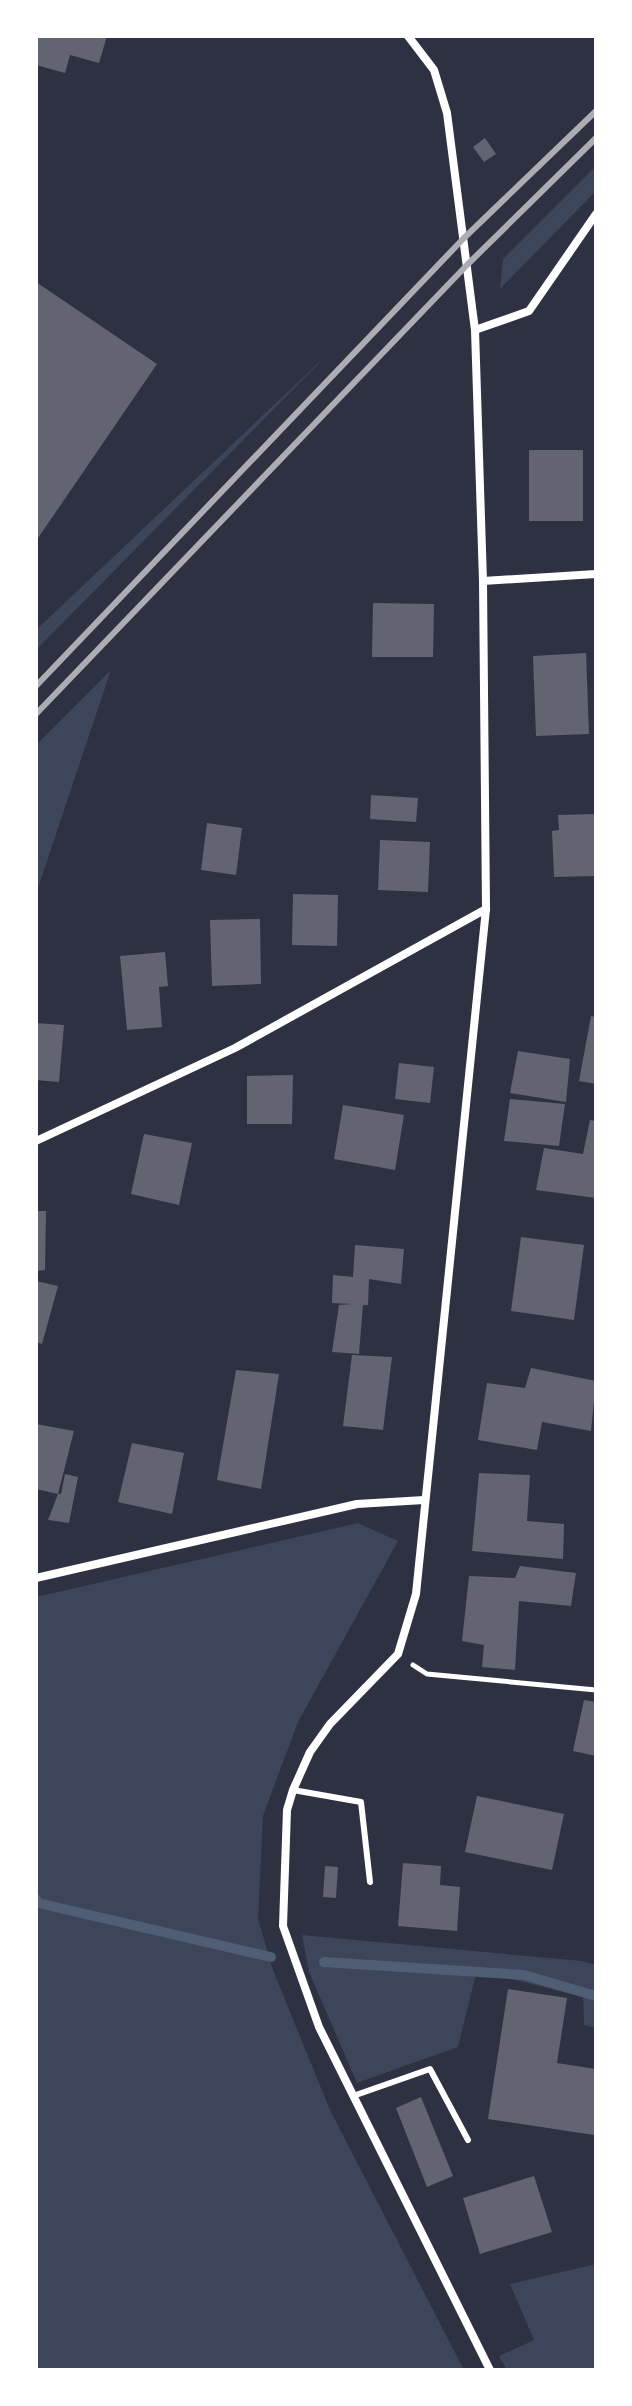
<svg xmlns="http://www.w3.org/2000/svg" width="632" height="2406" viewBox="0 0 632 2406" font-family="'Alegreya Sans',sans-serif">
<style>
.green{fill:#3c4559}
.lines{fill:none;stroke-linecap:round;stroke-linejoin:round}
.stream{stroke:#4f5d75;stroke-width:10}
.building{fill:#626471}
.path{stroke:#fff;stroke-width:5}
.service{stroke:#fff;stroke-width:6}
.minor{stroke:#fff;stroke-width:8}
.rail{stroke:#abadb3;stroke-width:6}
</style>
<rect width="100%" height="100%" fill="#2d3142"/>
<!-- green -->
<g class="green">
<polygon points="596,166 596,191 500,289 503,259"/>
<polygon points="331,351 36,650 36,630"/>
<polygon points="111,670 36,894 36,745"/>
<polygon points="358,1523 398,1541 298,1722 263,1816 258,1919 273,1970 330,2110 464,2370 36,2370 36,1597"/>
<polygon points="302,1935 582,1961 596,1965 596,2028 584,2025 583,1997 477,1970 458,2047 357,2083 309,1972"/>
<polygon points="596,2264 596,2370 507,2370 499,2356 534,2340 510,2284"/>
</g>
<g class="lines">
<!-- stream -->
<g class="stream">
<polyline points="36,1899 38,1903 271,1957"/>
<polyline points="324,1962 524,1975 596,1996"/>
</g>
</g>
<!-- building -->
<g class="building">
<polygon points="36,36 107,36 99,63 70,55 65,73 36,65"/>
<polygon points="485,138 496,154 484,162 473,147"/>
<polygon points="36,282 157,364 36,541"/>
<rect x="529" y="450" width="54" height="71"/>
<polygon points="373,603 434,604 433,657 372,657"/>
<polygon points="586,653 589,734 536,736 533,656"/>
<polygon points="371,795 418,798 416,822 370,819"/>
<polygon points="596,814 596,876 554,877 552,831 559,830 558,815"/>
<polygon points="207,823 242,828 236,875 201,870"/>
<polygon points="380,840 430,842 428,892 378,890"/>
<polygon points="293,894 338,895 337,946 292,945"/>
<polygon points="260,919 261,984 212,986 210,920"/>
<polygon points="165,952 168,986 159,987 162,1027 127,1030 120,956"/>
<polygon points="591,1016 596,1017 596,1084 579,1081"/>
<polygon points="36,1023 64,1025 59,1082 36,1080"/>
<polygon points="518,1051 570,1059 566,1102 510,1093"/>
<polygon points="399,1063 434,1067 430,1103 395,1099"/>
<polygon points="293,1075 292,1124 247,1124 247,1076"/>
<polygon points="510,1099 565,1104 559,1146 504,1141"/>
<polygon points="343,1105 404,1115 395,1170 334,1159"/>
<polygon points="590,1120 596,1121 596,1198 536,1190 544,1148 583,1154"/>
<polygon points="144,1134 192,1143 179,1205 131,1194"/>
<polygon points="36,1211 46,1211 45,1270 36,1271"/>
<polygon points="521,1237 584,1245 574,1320 511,1311"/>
<polygon points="355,1245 404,1249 401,1284 369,1279 368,1305 363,1305 359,1354 332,1352 339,1305 352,1304 332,1303 333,1275 353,1277"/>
<polygon points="36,1281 58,1286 42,1344 36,1342"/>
<polygon points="352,1355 392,1357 383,1430 343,1426"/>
<polygon points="531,1368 596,1381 591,1431 542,1422 537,1450 478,1440 487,1383 525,1388"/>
<polygon points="236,1370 279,1374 261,1489 217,1480"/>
<polygon points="36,1424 74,1431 58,1494 61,1494 65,1474 78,1477 69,1523 48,1520 58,1494 36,1489"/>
<polygon points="132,1443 184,1453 172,1514 118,1502"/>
<polygon points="479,1473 530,1475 527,1521 564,1524 563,1559 472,1551"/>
<polygon points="520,1566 576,1573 571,1606 519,1601 515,1670 482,1667 484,1645 462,1641 469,1576 515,1578"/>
<polygon points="584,1700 596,1702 596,1756 573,1751"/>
<polygon points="477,1796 564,1814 552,1870 465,1852"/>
<polygon points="403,1863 441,1866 440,1885 460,1887 457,1931 398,1926"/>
<polygon points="325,1866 338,1867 336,1898 323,1897"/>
<polygon points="508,1989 567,1998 557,2063 596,2069 594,2135 488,2119"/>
<polygon points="421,2097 453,2176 427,2187 396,2108"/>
<polygon points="534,2176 552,2232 480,2254 463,2198"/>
</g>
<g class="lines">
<!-- path -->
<polyline class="path" points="413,1665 427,1674 596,1690"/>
<!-- service -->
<g class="service">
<polyline points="293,1790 361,1802 370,1882"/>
<polyline points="353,2096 430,2069 468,2140"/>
</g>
<!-- minor -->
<g class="minor">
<polyline points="408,36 434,70 447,113 475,330 483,581 486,909 416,1594 398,1654 330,1724 310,1752 293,1790 287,1810 283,1926 319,2027 490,2370"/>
<polyline points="475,330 529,311 596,214"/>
<polyline points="483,581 596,574"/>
<polyline points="36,1141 235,1048 486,909"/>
<polyline points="36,1578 357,1504 424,1500"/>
</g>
<!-- rail -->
<g class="rail">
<polyline points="36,686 463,239 596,111"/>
<polyline points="36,714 467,265 596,138"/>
</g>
</g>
<!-- border -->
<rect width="632" height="2406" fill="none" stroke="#ffffff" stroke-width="76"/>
</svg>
